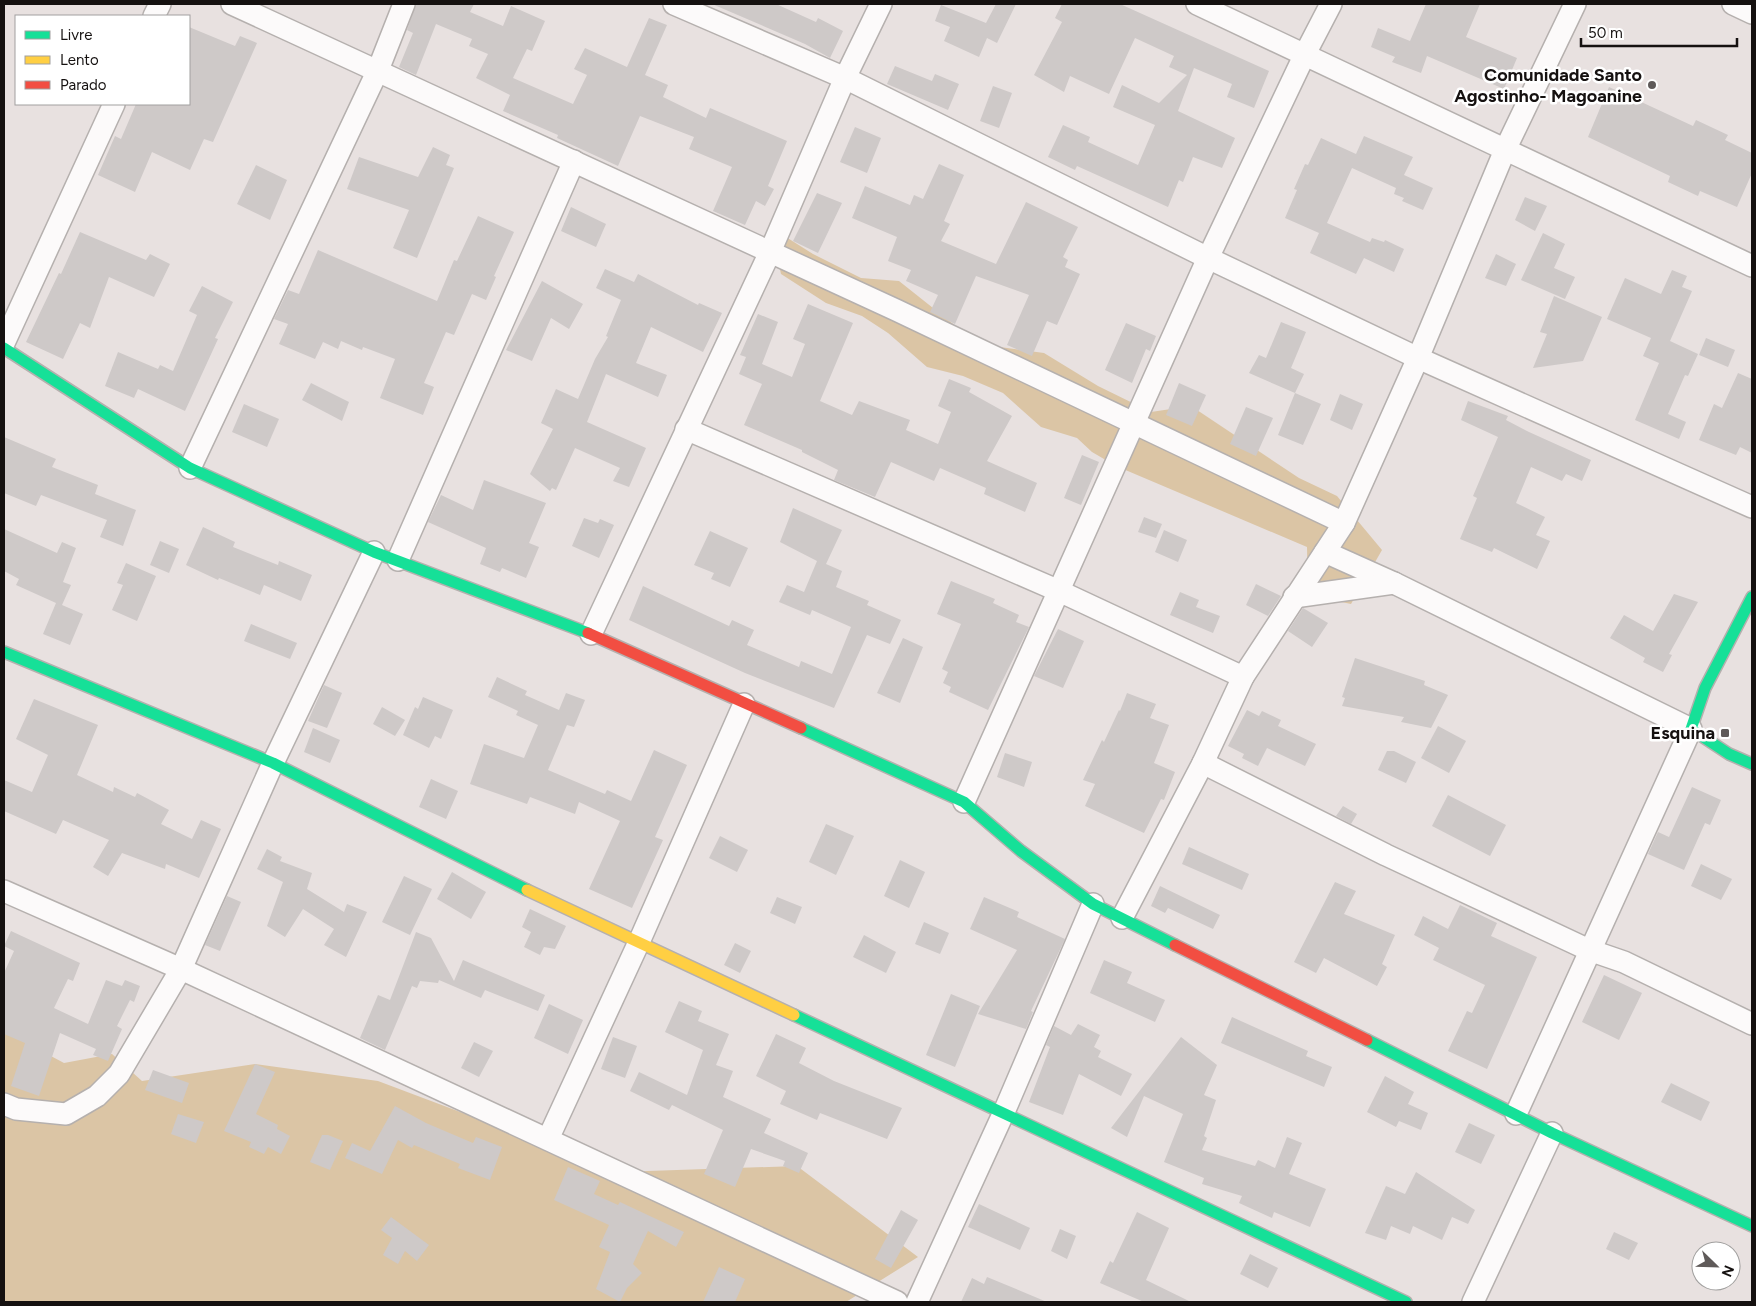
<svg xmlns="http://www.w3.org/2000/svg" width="1756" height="1306" viewBox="0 0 1756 1306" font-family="Figtree,sans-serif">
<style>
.green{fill:#dbc5a5}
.building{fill:#cec9c8}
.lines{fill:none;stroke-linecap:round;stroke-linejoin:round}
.street-casing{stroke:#b5b0ae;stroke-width:24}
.fast-casing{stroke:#b5b0ae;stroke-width:14}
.slow-casing{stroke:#b5b0ae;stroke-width:14}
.jam-casing{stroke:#b5b0ae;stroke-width:14}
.street{stroke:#fcfafa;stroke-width:21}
.fast{stroke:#16e098;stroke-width:11}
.slow{stroke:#ffcf43;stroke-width:11}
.jam{stroke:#f24e42;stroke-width:11}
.poi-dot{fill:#5f5a59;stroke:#fff;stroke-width:2}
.labels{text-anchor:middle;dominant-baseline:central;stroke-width:5;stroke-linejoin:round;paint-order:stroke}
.poi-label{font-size:18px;font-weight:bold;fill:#151110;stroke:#fff;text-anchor:end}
</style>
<rect width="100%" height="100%" fill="#e8e1e0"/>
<!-- green -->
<g class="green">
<polygon points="786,237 813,254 861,278 899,281 967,335 985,345 1044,353 1098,386 1151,412 1191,406 1299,478 1337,496 1382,550 1351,604 1308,595 1307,547 1116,466 1092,452 1077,438 1041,427 1003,393 963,376 927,367 888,333 862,316 826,303 781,274 774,242"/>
<polygon points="4,1031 64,1063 112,1054 142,1081 255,1064 378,1081 619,1172 797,1166 918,1257 846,1302 4,1302"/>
</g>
<!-- building -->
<g class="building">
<polygon points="416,4 474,4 470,12 503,26 511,6 545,21 532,51 527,49 513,78 573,104 587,75 574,69 585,48 627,67 649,18 667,25 645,75 668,85 663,97 706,118 710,108 787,141 768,186 774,189 765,206 756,201 745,225 713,211 732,167 689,149 694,137 640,116 618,166 557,138 558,135 503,111 510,95 476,78 488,54 469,46 472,39 436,24 416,75 399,67 413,33 407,30"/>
<polygon points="712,4 776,4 816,22 818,18 843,31 830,58 805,44"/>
<polygon points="996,4 1016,4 997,43 987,38 979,57 944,41 950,27 935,21 941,5 986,23"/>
<polygon points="1062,4 1120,4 1269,71 1254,108 1227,97 1232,84 1194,68 1178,111 1235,138 1222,168 1193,157 1183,182 1179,180 1168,207 1077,166 1075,170 1048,157 1063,125 1090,137 1088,142 1138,165 1155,125 1113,107 1122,85 1159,103 1187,75 1169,67 1174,56 1135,38 1109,94 1070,76 1064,92 1034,75 1062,22 1055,18"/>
<polygon points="1426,4 1480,4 1466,37 1517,58 1504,89 1427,56 1421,73 1392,62 1395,57 1371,47 1378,28 1410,41"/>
<polygon points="189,27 235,46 240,36 257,43 213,142 204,139 190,170 152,152 135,192 98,175 115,136 121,139 136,104 189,104"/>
<polygon points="895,66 932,81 935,74 959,84 948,110 887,84"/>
<polygon points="993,86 1012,93 999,128 980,121"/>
<polygon points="1609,87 1693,126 1696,120 1728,135 1725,140 1752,153 1752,173 1737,207 1700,191 1698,196 1668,182 1670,176 1588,137"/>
<polygon points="855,127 881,138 867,173 840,162"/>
<polygon points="1364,136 1413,157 1404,175 1433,188 1423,210 1402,201 1404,198 1394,194 1396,188 1352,168 1327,223 1370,242 1372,238 1384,242 1385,240 1404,249 1394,272 1364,258 1356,274 1310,253 1319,233 1285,218 1297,190 1294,189 1305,164 1308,165 1321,138 1356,154"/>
<polygon points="433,147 450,155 446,165 454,168 417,258 393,248 409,210 347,189 359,157 418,177"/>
<polygon points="939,164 964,175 944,221 950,224 941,241 996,264 1026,202 1078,227 1063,257 1068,260 1065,267 1080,274 1057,325 1047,321 1032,356 1007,345 1029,295 976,276 955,324 930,312 938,295 906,281 911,270 888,261 897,237 852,218 865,186 910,205 914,195 923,199"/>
<polygon points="256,165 287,180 270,220 237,204"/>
<polygon points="817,193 842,203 818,253 793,241"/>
<polygon points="1525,197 1547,206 1535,231 1515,220"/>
<polygon points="571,207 606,224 596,247 561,231"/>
<polygon points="478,216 514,232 494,276 496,277 486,300 472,294 454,335 446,332 424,383 434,387 423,415 380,398 395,359 363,347 362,350 341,341 338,349 323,342 315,359 279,344 288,324 274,319 288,290 299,294 318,250 437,301 454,260 457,261"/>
<polygon points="80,232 146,260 150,254 170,264 154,297 109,277 90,328 80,323 63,359 26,342 59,273 61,274"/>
<polygon points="1543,233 1565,244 1554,268 1575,277 1565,299 1521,280"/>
<polygon points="1496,254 1516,264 1506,286 1485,278"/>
<polygon points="605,269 634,282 638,274 698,305 699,303 722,313 703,352 651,327 636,363 667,375 658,397 606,374 587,422 646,448 629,487 613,481 620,468 575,448 556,490 552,488 550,491 530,474 553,429 541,423 556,389 578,399 595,359 608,337 606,336 621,300 596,288"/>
<polygon points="1672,270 1687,276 1682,287 1692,291 1670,341 1698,354 1688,376 1685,375 1668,414 1686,422 1679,439 1635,420 1659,363 1643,356 1651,338 1607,319 1625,278 1661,294"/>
<polygon points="542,281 583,304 569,329 551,318 532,361 506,350"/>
<polygon points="202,286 233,302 215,338 218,339 185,411 138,389 134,398 105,386 118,352 158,369 160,365 173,371 197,315 189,311"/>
<polygon points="1554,296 1602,317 1583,361 1533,368 1547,334 1540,332"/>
<polygon points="808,304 853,323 820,401 852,415 859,401 910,420 906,430 938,444 951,412 938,406 949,379 971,388 969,392 1012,416 987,461 1037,483 1025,512 984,494 986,488 940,468 934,481 891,462 875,497 834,480 838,470 802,452 802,450 744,425 762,384 739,374 746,357 740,355 758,314 778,322 762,364 792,377 805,344 793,339"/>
<polygon points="1281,322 1306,332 1291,368 1304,374 1295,393 1321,404 1303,445 1278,435 1295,393 1249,373 1259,355 1266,358"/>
<polygon points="1126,323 1156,336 1150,351 1146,349 1132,383 1105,370"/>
<polygon points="1706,338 1735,350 1728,367 1699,355"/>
<polygon points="1738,373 1752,379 1752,453 1740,447 1736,455 1699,440 1714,404 1722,408"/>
<polygon points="311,383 349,402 342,421 302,400"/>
<polygon points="1179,383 1206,395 1192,426 1166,415"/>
<polygon points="1340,394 1363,404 1352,430 1330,420"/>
<polygon points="1468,401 1508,416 1506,420 1529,432 1591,460 1582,481 1566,474 1562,481 1531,467 1516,503 1545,517 1536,535 1550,541 1537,569 1494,548 1492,552 1460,539 1477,498 1473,496 1498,437 1461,420"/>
<polygon points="244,404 279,419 267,447 232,432"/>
<polygon points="1246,407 1273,418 1256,456 1230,444"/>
<polygon points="4,437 56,459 52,467 98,485 95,494 136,510 123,546 100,537 107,520 41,495 36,506 4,493"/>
<polygon points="1082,455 1099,462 1081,505 1064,498"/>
<polygon points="484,480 546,503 529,543 539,547 526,578 502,568 500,572 480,564 486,548 428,522 441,495 473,510"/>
<polygon points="793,508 842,530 826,564 842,571 836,587 869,601 867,605 901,620 890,644 867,635 834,708 745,673 629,620 643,586 729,626 732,620 754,630 747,645 799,667 801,661 832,674 851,627 812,610 810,615 779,602 787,585 804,592 817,561 780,542"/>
<polygon points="1144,517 1162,524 1156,538 1138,532"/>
<polygon points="584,518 598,523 600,519 614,525 599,558 572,546"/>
<polygon points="203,527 235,542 233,547 278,565 279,561 312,575 301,601 264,585 260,595 219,578 218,580 186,565"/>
<polygon points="4,529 57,553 62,542 76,548 63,582 71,585 62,605 83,614 70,645 43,634 56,603 16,585 19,579 4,571"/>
<polygon points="1164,530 1187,540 1178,562 1155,552"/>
<polygon points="710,531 748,548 730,587 711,579 714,573 694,565"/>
<polygon points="160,541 179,549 169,573 150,565"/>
<polygon points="126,563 156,576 137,621 112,610 123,585 117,583"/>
<polygon points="951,581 995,599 993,603 1019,615 1016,622 1029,627 988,710 949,692 951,687 943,683 948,672 942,669 961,624 937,614"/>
<polygon points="1256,584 1281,596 1268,616 1246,605"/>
<polygon points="1180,592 1199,600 1196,607 1220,616 1213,633 1170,615"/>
<polygon points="1674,594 1698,602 1669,654 1672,655 1663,672 1643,662 1645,658 1610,638 1624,615 1653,631"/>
<polygon points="1303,608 1328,623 1312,647 1288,631"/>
<polygon points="251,624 297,643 290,659 244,641"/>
<polygon points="1058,629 1084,641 1063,688 1034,676"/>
<polygon points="903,638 923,647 900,703 877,693"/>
<polygon points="1355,658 1425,681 1424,685 1448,695 1431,728 1401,722 1404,717 1342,706 1345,698 1342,697"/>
<polygon points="497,677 527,691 525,695 559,710 566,693 585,700 574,727 567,725 548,770 605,794 607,790 631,801 654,750 687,765 655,837 663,840 632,908 589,889 620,821 579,802 575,814 530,797 527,804 470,784 484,744 524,758 538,725 516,715 518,711 488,697"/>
<polygon points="324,685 342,693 327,728 308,721"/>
<polygon points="1127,693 1156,704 1150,718 1169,725 1154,763 1175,772 1164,800 1161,799 1144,833 1085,806 1095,784 1083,780 1102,740 1104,742 1119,710 1120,711"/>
<polygon points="423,697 453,710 441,739 435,736 429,748 403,735 415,707 418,709"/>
<polygon points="34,699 98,725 77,775 113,792 114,787 135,797 137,793 169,810 161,824 192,839 201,820 221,829 199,878 166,864 165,869 122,853 108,876 93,867 109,840 63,820 56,834 4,811 4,780 32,792 48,755 16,739"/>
<polygon points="382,707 405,720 395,736 373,724"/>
<polygon points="1247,710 1259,716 1262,711 1281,720 1278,726 1316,744 1305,766 1267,748 1258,766 1242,758 1244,754 1228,746"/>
<polygon points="1438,726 1466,741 1449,773 1421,758"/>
<polygon points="313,728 340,740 330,763 304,752"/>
<polygon points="1387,751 1394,751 1416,762 1406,783 1378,770"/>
<polygon points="1005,753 1032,762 1024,787 997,777"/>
<polygon points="431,779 458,791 446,819 419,807"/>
<polygon points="1692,787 1721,800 1710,825 1705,823 1684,870 1648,854 1658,832 1669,837"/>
<polygon points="1448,795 1506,825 1490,856 1432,826"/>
<polygon points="1343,806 1357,814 1351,824 1336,816"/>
<polygon points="826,824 854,836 836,875 809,862"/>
<polygon points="720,836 748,850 737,872 709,858"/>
<polygon points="1189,847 1249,874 1242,890 1182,864"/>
<polygon points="267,849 282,857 280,861 312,873 307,889 344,912 347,904 367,912 346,957 324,945 334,929 303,909 285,937 267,926 283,882 257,869"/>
<polygon points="900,860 925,872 909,908 884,896"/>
<polygon points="1701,864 1732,879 1721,900 1691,886"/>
<polygon points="452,872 486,892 471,919 437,899"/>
<polygon points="404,876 432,889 410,935 382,922"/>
<polygon points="1335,882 1356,891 1344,914 1395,935 1382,964 1387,967 1377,986 1324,958 1316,973 1294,962"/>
<polygon points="1160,886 1220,915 1213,929 1168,908 1165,913 1151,906"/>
<polygon points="227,896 241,902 220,951 205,945"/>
<polygon points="777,897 802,907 795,924 770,913"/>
<polygon points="984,897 1019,912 1017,917 1065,939 1031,1011 1033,1012 1026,1029 978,1014 1017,950 970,929"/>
<polygon points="1460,905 1497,923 1491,936 1537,957 1487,1069 1448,1051 1467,1011 1472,1013 1485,985 1433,960 1439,948 1414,935 1423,916 1448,929"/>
<polygon points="530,909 566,926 555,949 544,947 540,955 524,947 531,932 522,927"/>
<polygon points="924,922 949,933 940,954 915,944"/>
<polygon points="11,931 80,963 73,981 68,979 54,1008 88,1024 106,980 122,986 125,980 140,986 134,1002 130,1000 117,1026 122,1029 108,1061 93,1055 96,1049 60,1033 39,1096 11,1086 25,1043 4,1034 4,973 14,951 4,946"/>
<polygon points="416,932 431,938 454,981 463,960 545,995 538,1011 485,990 481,998 439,980 438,983 420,981 417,988 412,986 385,1050 360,1038 378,995 390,1000"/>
<polygon points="864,935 896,952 886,973 853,957"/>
<polygon points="735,943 751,951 740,973 724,965"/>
<polygon points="1104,960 1132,972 1127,983 1165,1000 1155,1022 1090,993"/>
<polygon points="1604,975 1642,993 1619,1040 1582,1022"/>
<polygon points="951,994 980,1006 955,1067 926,1055"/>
<polygon points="679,1001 702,1011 698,1021 729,1034 716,1065 733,1071 723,1097 771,1119 764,1133 808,1153 799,1173 783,1166 785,1161 751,1149 735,1187 704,1174 723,1130 672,1105 669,1110 630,1091 639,1072 687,1095 703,1050 665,1032"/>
<polygon points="549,1004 583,1020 568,1054 534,1038"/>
<polygon points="1232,1017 1308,1051 1306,1056 1332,1067 1324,1087 1221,1043"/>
<polygon points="1078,1024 1100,1035 1094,1047 1101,1051 1098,1057 1132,1074 1121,1096 1079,1074 1063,1115 1029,1102 1050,1047 1046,1045 1054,1026 1071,1035"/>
<polygon points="776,1034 806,1048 799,1063 834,1081 902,1108 887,1139 820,1113 817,1120 780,1104 786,1091 756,1076"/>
<polygon points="613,1037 637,1046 625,1078 601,1069"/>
<polygon points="1181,1037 1217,1065 1204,1095 1216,1100 1204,1136 1207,1138 1202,1150 1255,1166 1258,1160 1275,1168 1287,1137 1302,1143 1289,1174 1326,1189 1310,1227 1274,1212 1272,1218 1239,1203 1242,1196 1202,1184 1204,1178 1164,1162 1183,1114 1144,1096 1127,1137 1111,1128"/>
<polygon points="474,1042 493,1051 479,1077 461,1068"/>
<polygon points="255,1064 275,1072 256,1114 278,1125 277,1129 290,1136 281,1154 268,1147 264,1154 249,1147 251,1142 224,1131"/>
<polygon points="153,1070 189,1083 182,1103 145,1090"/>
<polygon points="1385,1076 1414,1092 1408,1104 1428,1113 1421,1130 1399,1121 1396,1127 1367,1112"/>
<polygon points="1671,1083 1710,1102 1701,1121 1661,1102"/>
<polygon points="395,1106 426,1123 473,1143 476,1137 502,1147 490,1180 458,1168 460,1164 414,1145 412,1148 398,1140 382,1174 345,1158 352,1143 370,1151"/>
<polygon points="178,1114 204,1122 196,1143 171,1134"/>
<polygon points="1469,1123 1495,1135 1481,1164 1455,1152"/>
<polygon points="322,1135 328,1135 343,1141 330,1170 310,1162"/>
<polygon points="568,1167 600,1181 594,1194 618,1205 620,1202 684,1232 676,1247 648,1231 633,1264 642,1273 627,1288 620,1302 596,1289 610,1252 599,1247 609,1225 554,1200"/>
<polygon points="1416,1172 1475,1210 1468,1224 1452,1217 1442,1240 1413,1226 1410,1234 1391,1226 1386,1240 1365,1233 1386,1186 1405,1194"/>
<polygon points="979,1204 1030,1228 1020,1250 968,1227"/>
<polygon points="901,1210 918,1220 891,1268 875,1259"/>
<polygon points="1137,1212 1169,1228 1146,1280 1191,1302 1144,1302 1100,1283 1110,1261 1113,1263"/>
<polygon points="391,1217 429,1245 417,1261 405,1251 398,1264 383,1255 392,1238 381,1230"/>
<polygon points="1060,1229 1076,1236 1067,1259 1051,1251"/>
<polygon points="1614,1232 1638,1243 1629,1260 1606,1249"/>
<polygon points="1250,1254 1278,1268 1268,1288 1240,1274"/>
<polygon points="719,1267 745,1279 735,1302 703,1302"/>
<polygon points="987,1277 1004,1284 1047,1302 961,1302 972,1278 984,1284"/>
</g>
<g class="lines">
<defs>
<g id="street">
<polyline points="232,4 896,310 1344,523"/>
<polyline points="674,4 845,78 1208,258 1418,358 1752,507"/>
<polyline points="1197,4 1752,266"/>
<polyline points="1733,4 1752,13"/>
<polyline points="154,16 160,4"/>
<polyline points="4,343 114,104"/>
<polyline points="686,429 1059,591 1243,677"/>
<polyline points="190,468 378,70 404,4"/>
<polyline points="1325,552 1394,583 1691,729 1516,1114"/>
<polyline points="398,560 574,161"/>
<polyline points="1294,597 1394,583"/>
<polyline points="591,634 770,252 845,78 881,4"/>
<polyline points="1203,763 1386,855 1589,950 1624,962 1752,1024"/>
<polyline points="964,802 1208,258 1305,54 1331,4"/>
<polyline points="4,891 181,969 897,1302"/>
<polyline points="1122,918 1203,763 1243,677 1344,523 1418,358 1505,150 1575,4"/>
<polyline points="4,1104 16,1109 66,1114 97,1096 119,1074 181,969 273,763 374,552"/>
<polyline points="548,1139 639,942 744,704"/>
<polyline points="917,1302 1004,1112 1093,904"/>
<polyline points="1473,1302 1552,1133"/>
</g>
<g id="fast">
<polyline points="4,348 190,468 374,552 588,633"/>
<polyline points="1752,597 1705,688 1691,729 1729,754 1752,764"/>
<polyline points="4,652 273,763 527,890"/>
<polyline points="801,728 964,802 1021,851 1093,904 1175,945"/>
<polyline points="794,1015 1406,1302"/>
<polyline points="1367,1040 1552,1133 1752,1226"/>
</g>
<polyline id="slow" points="527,890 794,1015"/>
<g id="jam">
<polyline points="588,633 801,728"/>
<polyline points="1175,945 1367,1040"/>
</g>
</defs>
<!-- street casing -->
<use href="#street" class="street-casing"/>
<!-- fast casing -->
<use href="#fast" class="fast-casing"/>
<!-- slow casing -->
<use href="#slow" class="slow-casing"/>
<!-- jam casing -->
<use href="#jam" class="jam-casing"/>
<!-- street -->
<use href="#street" class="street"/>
<!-- fast -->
<use href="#fast" class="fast"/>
<!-- slow -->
<use href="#slow" class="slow"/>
<!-- jam -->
<use href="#jam" class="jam"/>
</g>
<!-- markers -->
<g class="poi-dot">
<circle cx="1652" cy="85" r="5"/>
<rect x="1720" y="728" width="10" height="10" rx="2.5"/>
</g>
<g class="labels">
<!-- poi labels -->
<g class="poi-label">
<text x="1642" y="75">Comunidade Santo<tspan x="1642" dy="21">Agostinho- Magoanine</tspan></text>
<text x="1715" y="733">Esquina</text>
</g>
</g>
<!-- border -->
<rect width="1756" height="1306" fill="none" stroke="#151110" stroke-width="10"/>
<!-- legend -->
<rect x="15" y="15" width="175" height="90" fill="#ffffff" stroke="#a1a09f"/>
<rect x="25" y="31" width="25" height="8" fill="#16e098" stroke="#a1a09f"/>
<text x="60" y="40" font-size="15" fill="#151110">Livre</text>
<rect x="25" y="56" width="25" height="8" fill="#ffcf43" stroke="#a1a09f"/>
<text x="60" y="65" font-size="15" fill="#151110">Lento</text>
<rect x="25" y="81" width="25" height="8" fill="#f24e42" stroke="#a1a09f"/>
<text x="60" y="90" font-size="15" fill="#151110">Parado</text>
<!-- north arrow -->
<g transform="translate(1716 1266) rotate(113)"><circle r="24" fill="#ffffff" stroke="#a1a09f"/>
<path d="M0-4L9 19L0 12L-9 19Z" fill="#5f5a59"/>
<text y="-8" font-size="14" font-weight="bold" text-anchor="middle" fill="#151110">N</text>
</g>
<!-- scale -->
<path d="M1581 38v8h156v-8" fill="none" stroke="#151110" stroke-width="2.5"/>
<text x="1588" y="38" font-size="15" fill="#151110" stroke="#ffffff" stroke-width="4" paint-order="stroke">50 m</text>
</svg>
